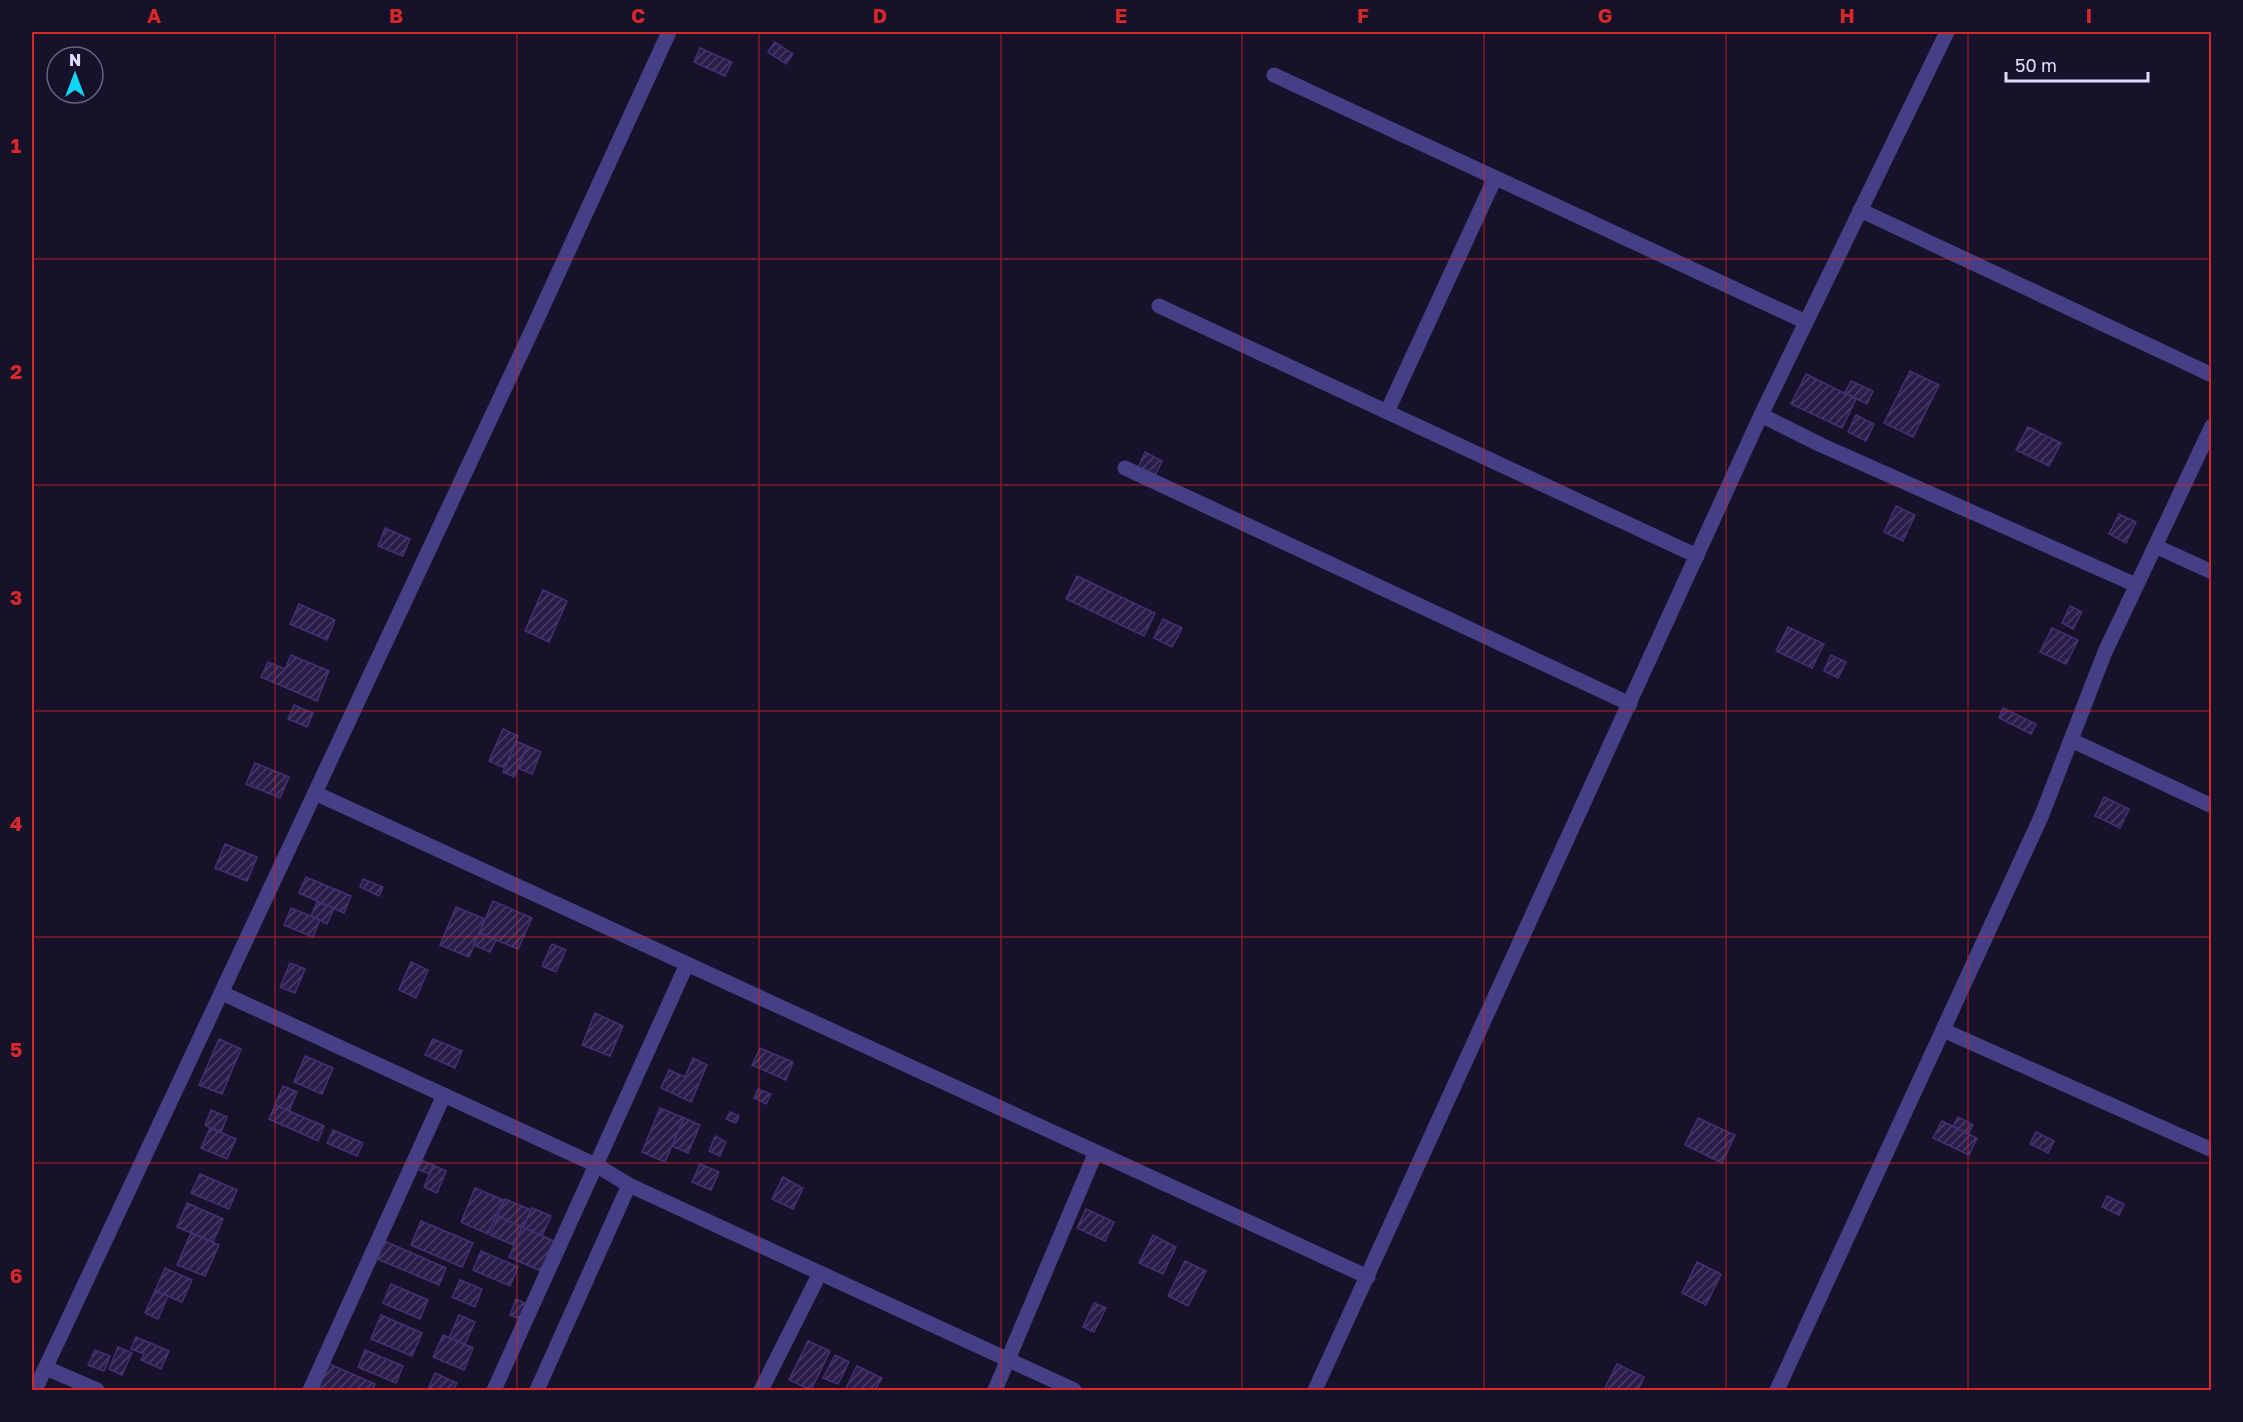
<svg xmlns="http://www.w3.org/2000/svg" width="2243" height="1422" viewBox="0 0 2243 1422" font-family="'Golos Text',sans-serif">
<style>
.building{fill:url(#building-hatch);stroke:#423175;stroke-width:1.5}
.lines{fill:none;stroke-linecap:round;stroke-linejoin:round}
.street{stroke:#453f86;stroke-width:15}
.grid{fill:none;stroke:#d62828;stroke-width:1.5;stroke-opacity:0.55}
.neatline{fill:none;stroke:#d62828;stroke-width:2}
.grid-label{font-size:20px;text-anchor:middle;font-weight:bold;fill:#d62828}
</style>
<defs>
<pattern id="building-hatch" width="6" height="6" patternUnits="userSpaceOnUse" patternTransform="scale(1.5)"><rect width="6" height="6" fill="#291e4a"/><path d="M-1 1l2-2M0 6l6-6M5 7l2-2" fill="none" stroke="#483e65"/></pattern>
</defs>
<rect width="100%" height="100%" fill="#171229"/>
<!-- building -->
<g class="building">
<polygon points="775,42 793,54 786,64 768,52"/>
<polygon points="700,48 732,62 725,76 694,62"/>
<polygon points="1910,371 1939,385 1913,437 1884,423"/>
<polygon points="1806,374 1856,399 1842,428 1791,404"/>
<polygon points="1851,381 1873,391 1867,404 1845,393"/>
<polygon points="1856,415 1874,424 1866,441 1848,432"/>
<polygon points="2028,427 2061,443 2049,466 2016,450"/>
<polygon points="1145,452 1162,461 1155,476 1138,468"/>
<polygon points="1896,506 1915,515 1903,541 1884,532"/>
<polygon points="2119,514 2136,522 2126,543 2109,534"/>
<polygon points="385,528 410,539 403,556 378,546"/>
<polygon points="1077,576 1155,613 1144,636 1066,599"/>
<polygon points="543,590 567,601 549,642 525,631"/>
<polygon points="299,604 335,620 327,640 290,624"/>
<polygon points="2070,606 2082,612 2073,629 2062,623"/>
<polygon points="1163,619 1182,628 1172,647 1154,638"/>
<polygon points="1788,627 1824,644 1812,668 1776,651"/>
<polygon points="2052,628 2078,640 2066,664 2040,652"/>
<polygon points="291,655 329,671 317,701 261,677 268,662 285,669"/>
<polygon points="1831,655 1846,662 1838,678 1824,671"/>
<polygon points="294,705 313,713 307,727 288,719"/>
<polygon points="2003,708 2036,724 2031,734 1999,718"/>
<polygon points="503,729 518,736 505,768 489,761"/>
<polygon points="516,741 527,746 514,777 503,772"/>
<polygon points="527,746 541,752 532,774 518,768"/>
<polygon points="255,763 289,777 280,798 246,784"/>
<polygon points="2104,797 2129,809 2120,828 2095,816"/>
<polygon points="225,844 257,857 247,881 215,868"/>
<polygon points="306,877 351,896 344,913 299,893"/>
<polygon points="363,879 383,887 379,896 360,887"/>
<polygon points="493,901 532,918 518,949 479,933"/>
<polygon points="317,902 334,908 327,924 311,916"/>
<polygon points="456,907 485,919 469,957 440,945"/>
<polygon points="291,908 320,920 313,937 284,925"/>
<polygon points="479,933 496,940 490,952 474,945"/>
<polygon points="552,944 566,950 556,972 542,966"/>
<polygon points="411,962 428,970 416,998 399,990"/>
<polygon points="290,963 305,969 295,993 280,987"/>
<polygon points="595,1013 623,1026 610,1056 582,1045"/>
<polygon points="219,1039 241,1049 222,1094 199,1085"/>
<polygon points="433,1039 462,1051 455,1068 425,1055"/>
<polygon points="760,1048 793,1062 786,1080 752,1065"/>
<polygon points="305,1056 333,1068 322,1094 294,1082"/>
<polygon points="693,1058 707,1065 691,1102 661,1088 669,1070 685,1077"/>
<polygon points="283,1086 297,1092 289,1111 275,1105"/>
<polygon points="758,1089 771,1094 766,1104 754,1098"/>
<polygon points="275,1105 324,1126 318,1141 269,1119"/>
<polygon points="660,1108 684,1118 665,1162 642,1152"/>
<polygon points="211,1110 227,1117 221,1132 205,1125"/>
<polygon points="730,1112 739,1116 736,1123 726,1119"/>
<polygon points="1958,1117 1973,1125 1968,1134 1953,1126"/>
<polygon points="684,1118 700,1125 688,1153 672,1146"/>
<polygon points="1698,1118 1735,1135 1722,1163 1685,1145"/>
<polygon points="1942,1121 1977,1138 1969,1155 1933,1138"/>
<polygon points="210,1128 236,1139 227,1159 201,1148"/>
<polygon points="333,1130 363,1143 357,1156 327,1143"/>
<polygon points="2036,1132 2054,1141 2048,1153 2030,1144"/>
<polygon points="715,1136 726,1142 720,1156 709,1151"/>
<polygon points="421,1160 433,1165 430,1174 417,1169"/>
<polygon points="700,1164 719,1172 711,1190 692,1182"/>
<polygon points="433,1165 446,1171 437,1193 424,1187"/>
<polygon points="200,1174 237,1190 229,1209 191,1193"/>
<polygon points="783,1177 803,1188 793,1209 772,1199"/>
<polygon points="475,1188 503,1200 488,1234 461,1222"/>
<polygon points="2107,1196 2124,1204 2119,1215 2102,1207"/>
<polygon points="505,1199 531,1210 523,1228 498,1216"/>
<polygon points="187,1203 223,1219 213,1242 177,1227"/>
<polygon points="532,1208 551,1216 542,1236 523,1228"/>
<polygon points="1086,1209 1114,1222 1105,1241 1077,1228"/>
<polygon points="498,1216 522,1227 514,1245 490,1235"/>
<polygon points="421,1221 473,1243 462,1267 411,1245"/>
<polygon points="522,1227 556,1242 543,1272 509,1257"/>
<polygon points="191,1233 219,1245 205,1276 177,1265"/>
<polygon points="1153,1235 1176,1247 1163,1274 1139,1263"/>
<polygon points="382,1240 446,1268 439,1285 375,1258"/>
<polygon points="481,1251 518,1267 510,1286 473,1270"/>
<polygon points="1185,1261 1206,1271 1188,1306 1168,1296"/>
<polygon points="1697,1262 1721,1274 1706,1305 1682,1293"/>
<polygon points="165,1268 192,1280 182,1302 155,1291"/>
<polygon points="460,1280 482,1289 475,1307 452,1297"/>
<polygon points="391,1284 428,1300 420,1319 383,1303"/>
<polygon points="155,1291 168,1296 158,1319 145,1313"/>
<polygon points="516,1299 527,1304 520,1319 510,1315"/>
<polygon points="1094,1303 1106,1308 1094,1332 1083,1327"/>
<polygon points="381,1315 422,1333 412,1356 371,1339"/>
<polygon points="459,1315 475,1322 465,1344 449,1338"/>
<polygon points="443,1335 473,1348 464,1370 433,1357"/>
<polygon points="136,1337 169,1351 161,1369 141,1360 144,1354 131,1349"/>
<polygon points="808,1341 830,1351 811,1390 789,1380"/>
<polygon points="118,1347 132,1353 122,1375 109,1369"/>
<polygon points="95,1350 110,1356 104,1371 88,1365"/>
<polygon points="365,1350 403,1366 396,1383 358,1367"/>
<polygon points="835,1355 849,1362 838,1384 823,1378"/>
<polygon points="325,1362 375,1384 372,1390 329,1390 315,1385"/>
<polygon points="1617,1364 1644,1377 1638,1390 1604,1390"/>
<polygon points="857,1366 882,1378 875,1390 845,1390"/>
<polygon points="435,1373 457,1383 453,1390 428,1389"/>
</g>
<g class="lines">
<!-- street -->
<g class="street">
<polyline points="1274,75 1806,322"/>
<polyline points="1860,210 2212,375"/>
<polyline points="1159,306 1697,556"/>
<polyline points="1387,412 1495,178"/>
<polyline points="1761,415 1821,445 2136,585"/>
<polyline points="1125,468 1630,704"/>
<polyline points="2155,546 2212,572"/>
<polyline points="2071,740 2212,806"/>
<polyline points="315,793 1368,1277"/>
<polyline points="222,993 596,1165 629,1185 1074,1390"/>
<polyline points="1943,1030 2212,1150"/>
<polyline points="46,1368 97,1390"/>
<polyline points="35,1390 532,330 669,32"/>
<polyline points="310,1390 444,1095"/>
<polyline points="494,1390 687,964"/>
<polyline points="537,1390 629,1185"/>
<polyline points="761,1390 820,1273"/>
<polyline points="995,1390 1096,1152"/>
<polyline points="1315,1390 1761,415 1947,32"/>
<polyline points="1777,1390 2041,817 2105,652 2212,426"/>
</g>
</g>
<!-- grid -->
<path class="grid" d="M 275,32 L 275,1390M 517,32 L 517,1390M 759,32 L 759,1390M 1001,32 L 1001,1390M 1242,32 L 1242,1390M 1484,32 L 1484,1390M 1726,32 L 1726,1390M 1968,32 L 1968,1390M 32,259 L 2212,259M 32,485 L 2212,485M 32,711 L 2212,711M 32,937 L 2212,937M 32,1163 L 2212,1163"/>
<!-- border -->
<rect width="2243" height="1422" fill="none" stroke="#171229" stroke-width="66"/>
<!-- north arrow -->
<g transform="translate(75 75)"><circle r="28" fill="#171229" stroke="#68627e" stroke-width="1.5"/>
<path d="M0-4.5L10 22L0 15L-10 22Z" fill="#0fd4f6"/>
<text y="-9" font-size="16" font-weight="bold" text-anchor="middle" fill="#e1dbfe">N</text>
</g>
<!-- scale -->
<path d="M2006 72v9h142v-9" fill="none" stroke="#e1dbfe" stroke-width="3"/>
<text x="2015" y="72" font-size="18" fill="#e1dbfe" stroke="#171229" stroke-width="4.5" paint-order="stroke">50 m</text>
<rect x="33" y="33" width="2177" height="1356" class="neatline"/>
<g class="grid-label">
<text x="154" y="23">A</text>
<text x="396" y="23">B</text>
<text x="638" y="23">C</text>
<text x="880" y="23">D</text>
<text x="1121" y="23">E</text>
<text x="1363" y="23">F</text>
<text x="1605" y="23">G</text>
<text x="1847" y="23">H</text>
<text x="2089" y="23">I</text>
<text x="16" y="153">1</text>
<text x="16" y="379">2</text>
<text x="16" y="605">3</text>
<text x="16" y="831">4</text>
<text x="16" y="1057">5</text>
<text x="16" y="1283">6</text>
</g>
</svg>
